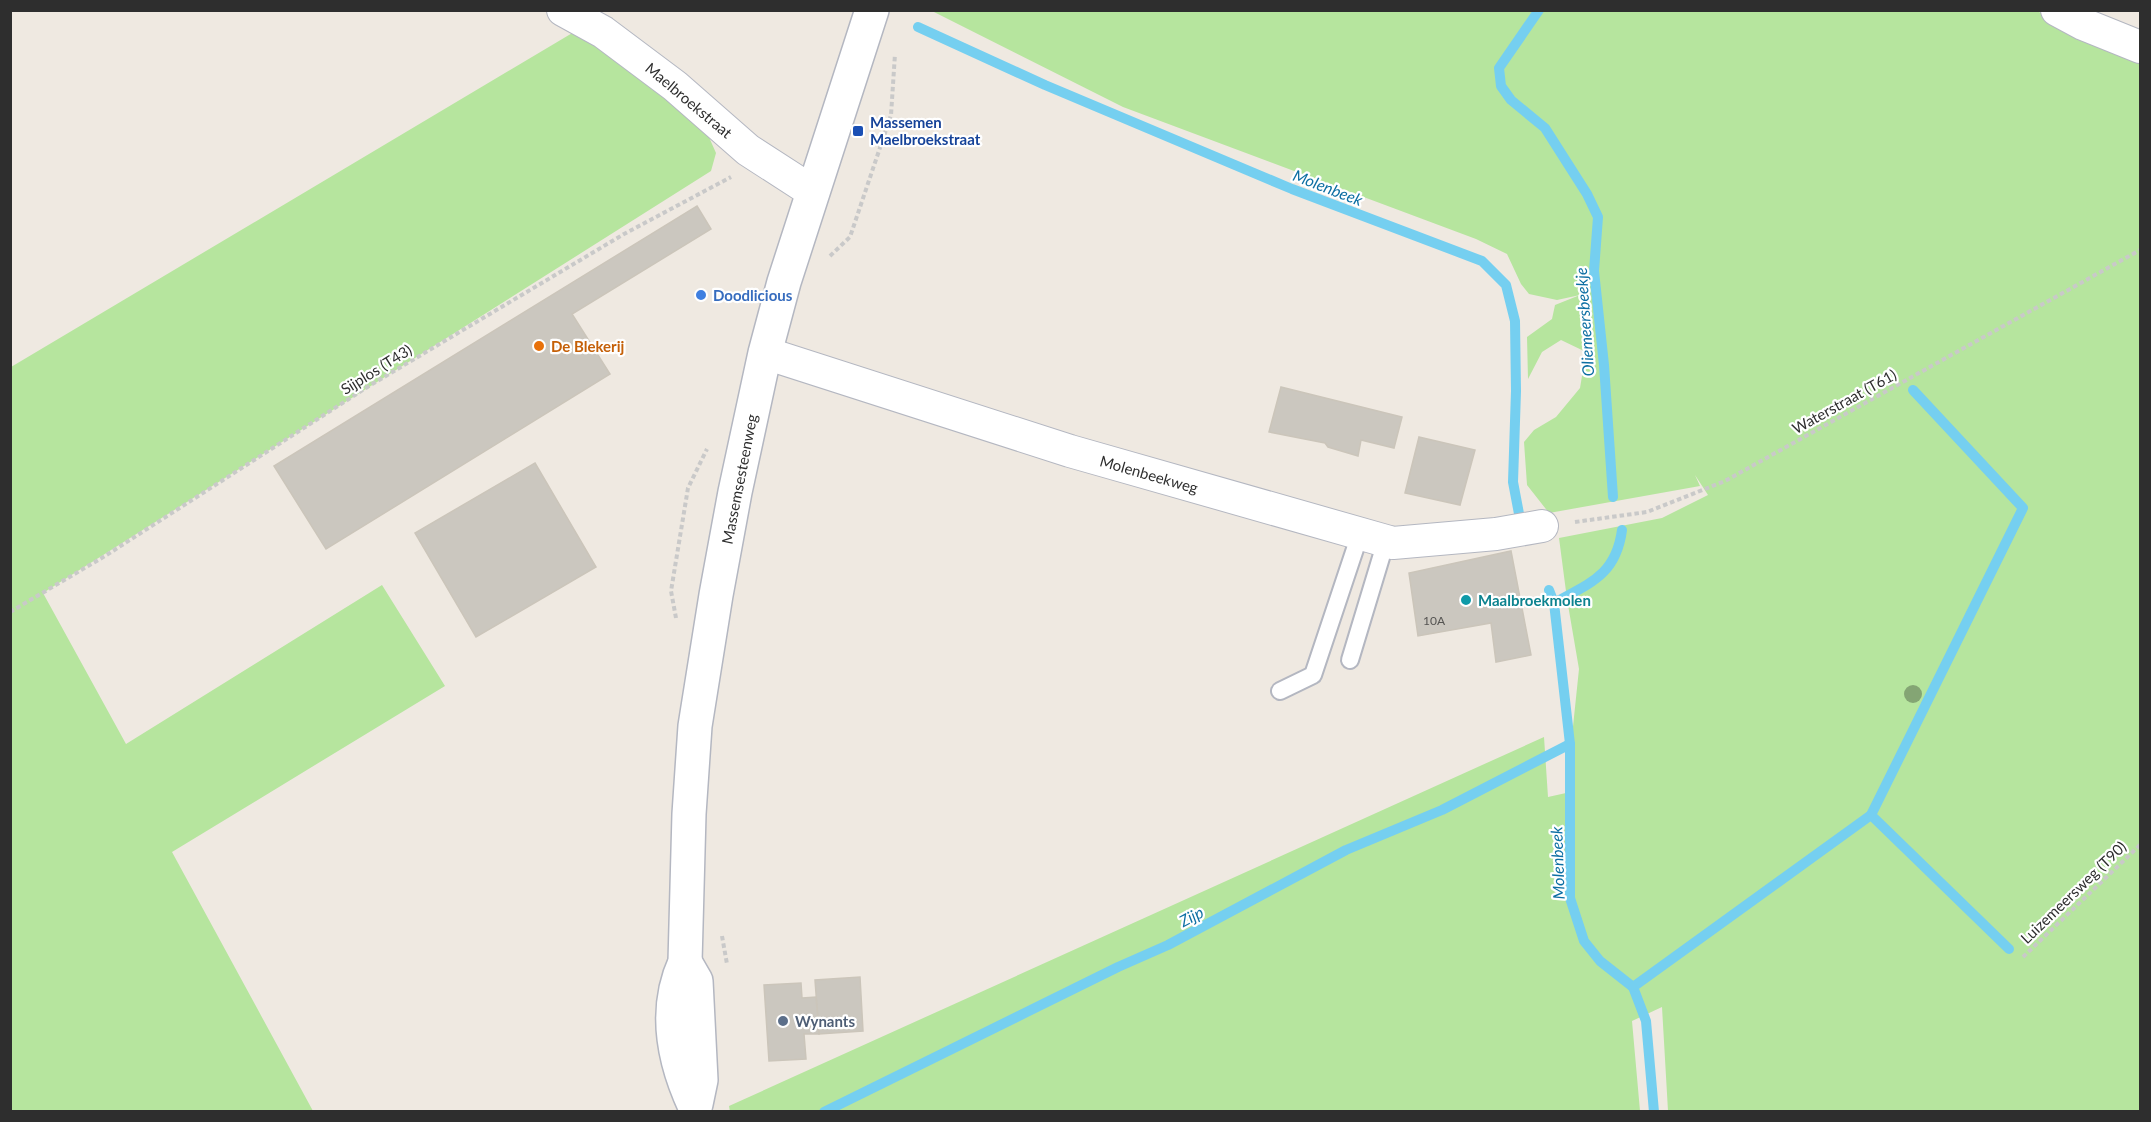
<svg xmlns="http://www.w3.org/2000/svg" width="2151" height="1122" viewBox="0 0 2151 1122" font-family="Lato,sans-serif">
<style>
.green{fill:#b6e59e}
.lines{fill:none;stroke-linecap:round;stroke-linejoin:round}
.stream{stroke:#75cff0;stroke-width:10}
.building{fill:#cbc7bf;stroke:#cbc5ba;stroke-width:1.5}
.lane-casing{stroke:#b4b7c1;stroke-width:20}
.street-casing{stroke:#b4b7c1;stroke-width:34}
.secondary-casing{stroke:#b4b7c1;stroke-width:36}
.path{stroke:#c9c9c9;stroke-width:4;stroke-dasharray:4.5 3;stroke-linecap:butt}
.lane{stroke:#fff;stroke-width:16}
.street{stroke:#fff;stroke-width:32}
.secondary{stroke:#fff;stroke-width:33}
.tree{fill:#84a574}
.transit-dot{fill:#1a4fb4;stroke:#fff;stroke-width:2}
.shop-dot{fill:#3f7fe0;stroke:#fff;stroke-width:2}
.food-dot{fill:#e8710a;stroke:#fff;stroke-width:2}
.culture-dot{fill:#0f9aa8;stroke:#fff;stroke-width:2}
.service-dot{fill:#5c6f8a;stroke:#fff;stroke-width:2}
.labels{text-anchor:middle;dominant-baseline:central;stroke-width:4.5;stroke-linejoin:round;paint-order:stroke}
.number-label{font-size:12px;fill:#555452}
.street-label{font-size:15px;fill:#2e2e2e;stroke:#fff}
.transit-label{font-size:15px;font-weight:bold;fill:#164399;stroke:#fff;text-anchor:start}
.shop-label{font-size:15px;font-weight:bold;fill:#366cbe;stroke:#fff;text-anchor:start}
.food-label{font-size:15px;font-weight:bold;fill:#c56008;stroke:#fff;text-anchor:start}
.culture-label{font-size:15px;font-weight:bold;fill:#0d838f;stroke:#fff;text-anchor:start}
.service-label{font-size:15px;font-weight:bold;fill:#4e5e75;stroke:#fff;text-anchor:start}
.water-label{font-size:16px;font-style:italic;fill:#0d6fa3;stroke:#fff}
</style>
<rect width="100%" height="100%" fill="#efe9e1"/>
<!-- green -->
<g class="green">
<polygon points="2035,10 2091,38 2140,58 2140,1111 1668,1111 1662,1007 1632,1021 1640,1111 730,1112 729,1106 1544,737 1548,797 1575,791 1572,736 1579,669 1567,599 1559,538 1662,518 1708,495 1695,475 1700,486 1549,513 1527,485 1524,442 1534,430 1556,417 1580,388 1586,352 1561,340 1542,352 1528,379 1527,337 1552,319 1555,305 1580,295 1557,300 1529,294 1521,284 1507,254 1476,239 1123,107 932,11"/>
<polygon points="574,32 651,84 708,135 716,153 711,171 43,593 126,744 382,585 445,686 172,852 313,1111 11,1112 11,367"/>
</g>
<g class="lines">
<!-- stream -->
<g class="stream">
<polyline points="1539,10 1499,68 1501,86 1511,100 1545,128 1587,194 1598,217 1594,271 1604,365 1613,497"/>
<polyline points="918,27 1045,85 1292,189 1482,261 1506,285 1515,321 1516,391 1513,482 1520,519"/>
<polyline points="1913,390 2023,508 1871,815 2009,949"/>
<polyline points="1549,590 1554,603 1570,744 1570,898 1584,941 1600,961 1633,987 1646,1021 1654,1112"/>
<path d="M 1554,603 C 1590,583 1616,575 1622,530"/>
<polyline points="1633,987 1871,815"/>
<polyline points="824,1112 1118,967 1168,945 1346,850 1442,810 1570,744"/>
</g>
</g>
<!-- building -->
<g class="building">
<polygon points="697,206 711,229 572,314 610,374 326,549 274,466"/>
<polygon points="1281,387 1402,417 1394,448 1361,440 1358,456 1328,447 1325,443 1269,432"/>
<polygon points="1419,437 1475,450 1460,505 1405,493"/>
<polygon points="535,463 596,567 476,637 415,533"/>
<polygon points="1511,551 1531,655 1496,662 1491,623 1418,636 1409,573"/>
<polygon points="860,977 863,1031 819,1034 815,980"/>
<polygon points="801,983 802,998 816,997 819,1034 804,1034 806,1059 769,1061 764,985"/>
</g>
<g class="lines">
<defs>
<g id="lane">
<polyline points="1350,660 1386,541"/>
<polyline points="1280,691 1313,675 1360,534"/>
</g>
<g id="street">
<polyline points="563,10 603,32 675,86 748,150 813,192"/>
<polyline points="2057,10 2083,24 2140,47"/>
<polyline points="765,353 1070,451 1393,543 1496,534 1542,526"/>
</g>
<g id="secondary">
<polyline points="685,962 696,981 701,1080 696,1104"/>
<path d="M 695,1107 C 673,1060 663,1010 685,962 L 689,814 L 695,726 L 716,595 L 735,492 L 765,353 L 784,282 L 872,10"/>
</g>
</defs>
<!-- lane casing -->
<use href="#lane" class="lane-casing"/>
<!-- street casing -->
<use href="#street" class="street-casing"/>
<!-- secondary casing -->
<use href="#secondary" class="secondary-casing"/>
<!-- path -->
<g class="path">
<polyline points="830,256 850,237 891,115 895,54"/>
<polyline points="1575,522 1647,512 1725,481 2140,250"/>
<polyline points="10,612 105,556 369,386 624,234 731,177"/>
<polyline points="676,618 671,591 688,488 707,449"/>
<polyline points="722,936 727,964"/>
<polyline points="2023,957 2140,845"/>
</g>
<!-- lane -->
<use href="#lane" class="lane"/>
<!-- street -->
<use href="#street" class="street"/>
<!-- secondary -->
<use href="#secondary" class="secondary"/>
</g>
<!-- trees -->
<circle class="tree" cx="1913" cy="694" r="9"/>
<!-- markers -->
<rect class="transit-dot" x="852" y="125" width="12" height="12" rx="3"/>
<circle class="shop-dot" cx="701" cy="295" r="6"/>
<circle class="food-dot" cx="539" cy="346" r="6"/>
<circle class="culture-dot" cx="1466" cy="600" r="6"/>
<circle class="service-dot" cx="783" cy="1021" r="6"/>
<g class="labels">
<!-- number labels -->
<g class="number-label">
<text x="1434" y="620">10A</text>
</g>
<!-- street labels -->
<g class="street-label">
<text transform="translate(689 100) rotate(40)">Maelbroekstraat</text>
<text transform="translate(376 369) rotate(-32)">Sijplos (T43)</text>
<text transform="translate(1844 401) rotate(-29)">Waterstraat (T61)</text>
<text transform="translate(1149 474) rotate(16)">Molenbeekweg</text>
<text transform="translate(739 479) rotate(-79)">Massemsesteenweg</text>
<text transform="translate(2073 892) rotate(-44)">Luizemeersweg (T90)</text>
</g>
<!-- transit labels -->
<g class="transit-label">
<text x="870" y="122">Massemen<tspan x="870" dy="17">Maelbroekstraat</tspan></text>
</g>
<!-- shop labels -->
<g class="shop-label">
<text x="713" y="295">Doodlicious</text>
</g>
<!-- food labels -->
<g class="food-label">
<text x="551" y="346">De Blekerij</text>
</g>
<!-- culture labels -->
<g class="culture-label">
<text x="1478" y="600">Maalbroekmolen</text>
</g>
<!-- service labels -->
<g class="service-label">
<text x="795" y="1021">Wynants</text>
</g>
<!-- water labels -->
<g class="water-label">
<text transform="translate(1328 187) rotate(21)">Molenbeek</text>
<text transform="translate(1584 322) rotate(-94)">Oliemeersbeekje</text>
<text transform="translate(1557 863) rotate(-92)">Molenbeek</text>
<text transform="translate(1191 916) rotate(-28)">Zijp</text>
</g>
</g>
<!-- border -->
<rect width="2151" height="1122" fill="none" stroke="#2e2e2e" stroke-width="24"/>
</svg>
